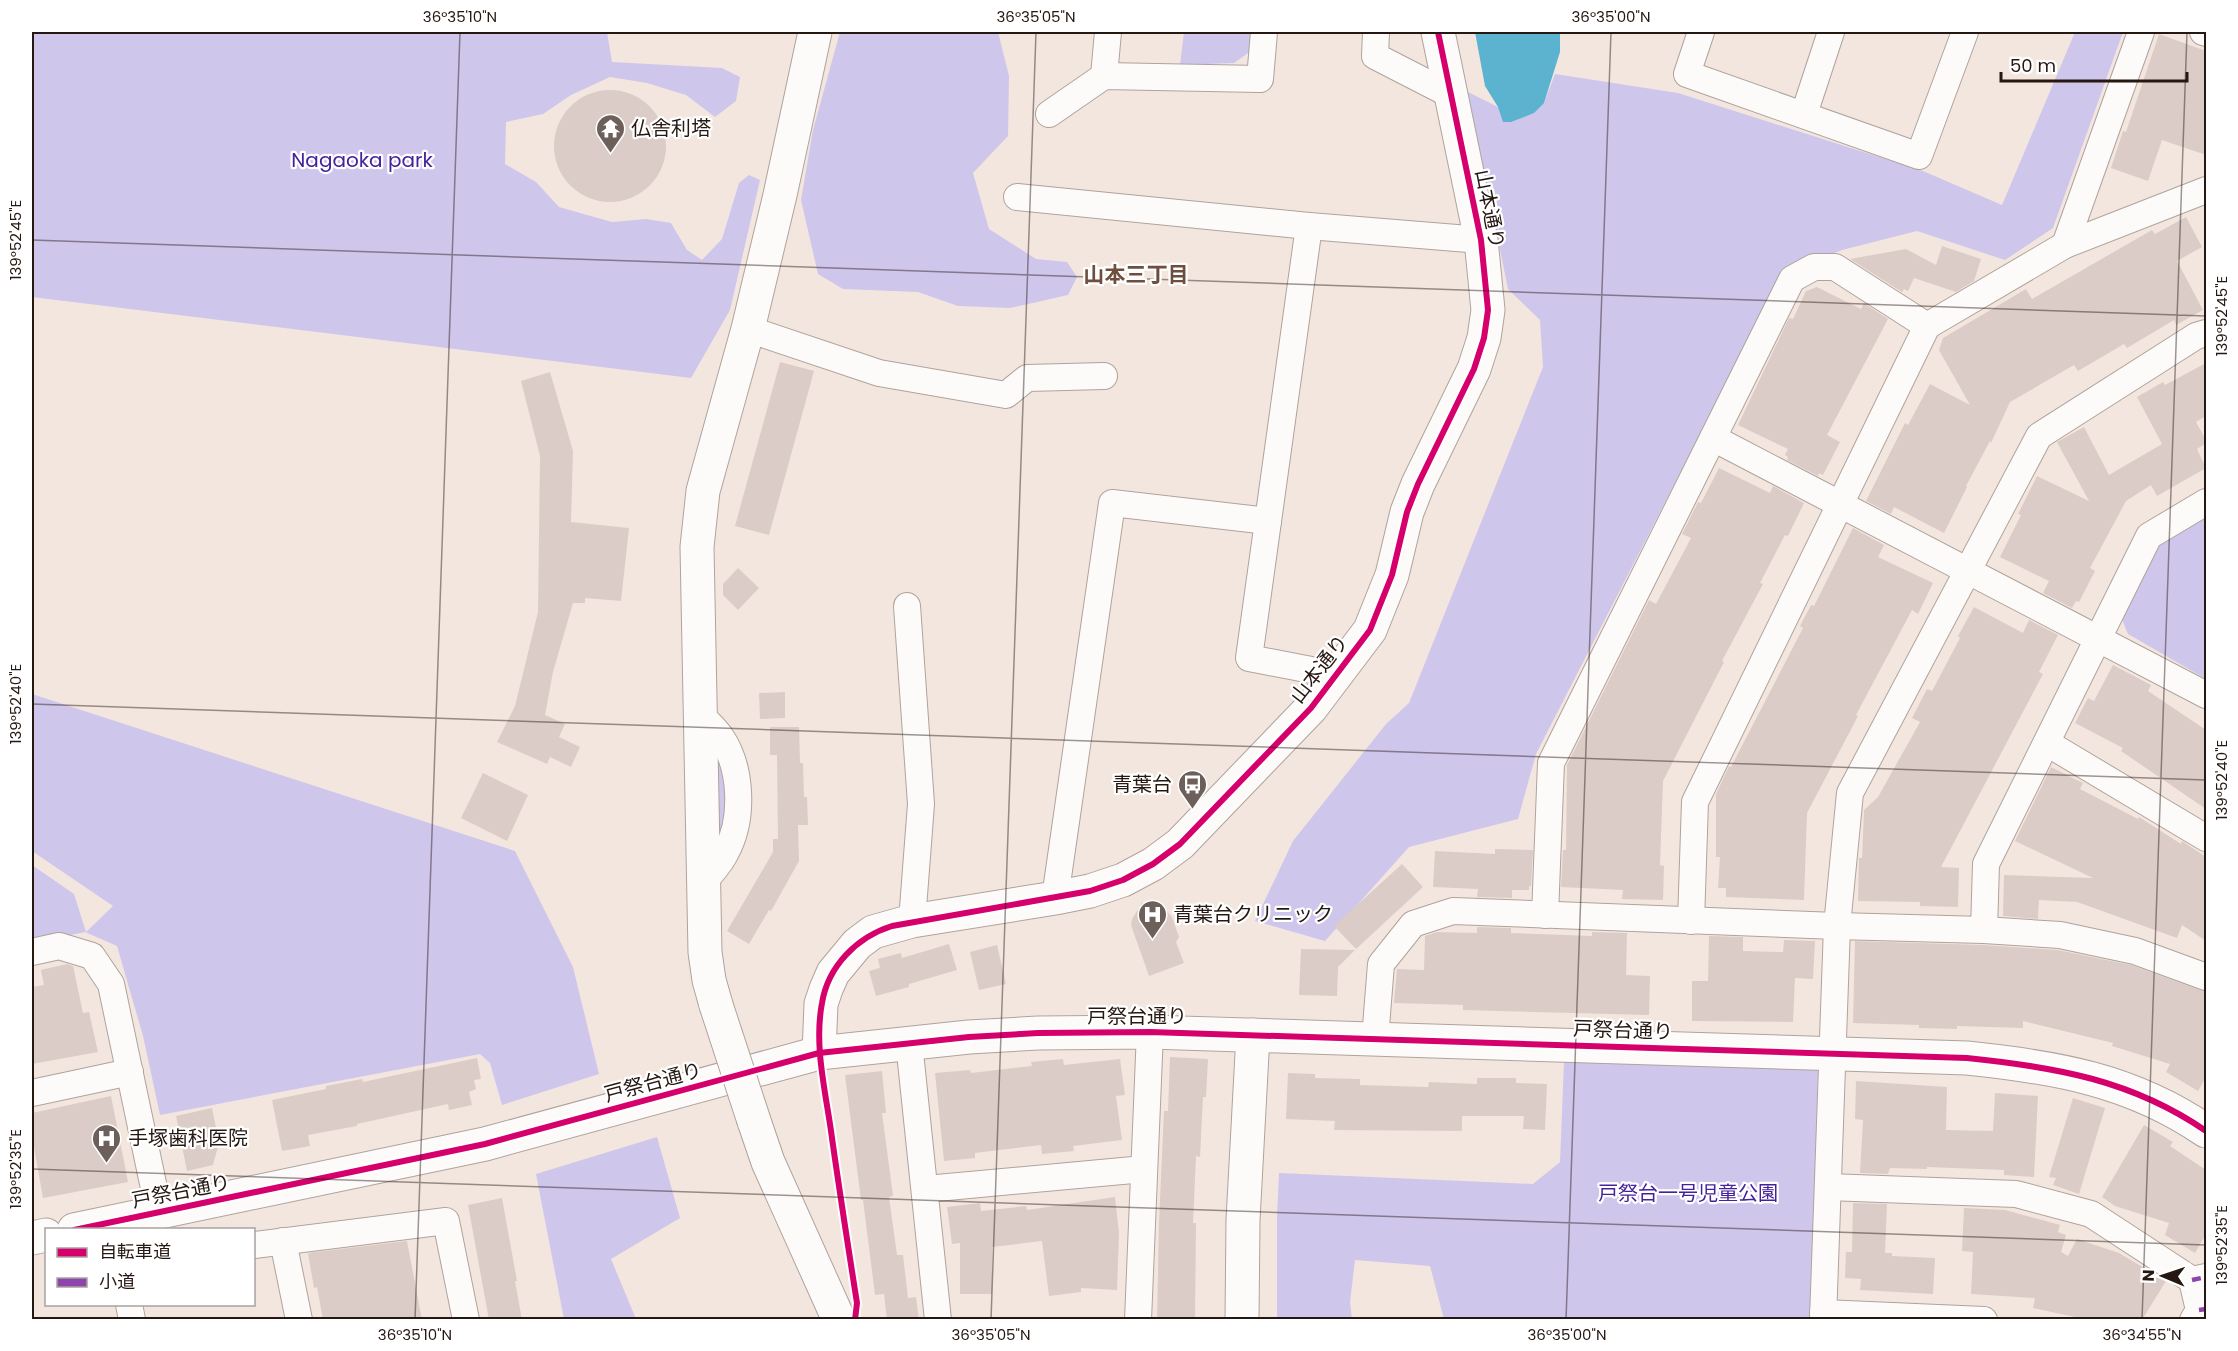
<svg xmlns="http://www.w3.org/2000/svg" width="2238" height="1351" viewBox="0 0 2238 1351" font-family="Poppins,'Noto Sans JP',sans-serif">
<style>
.green{fill:#cfc6ec}
.water{fill:#5bb3d0}
.building{fill:#dcccc7}
.lines{fill:none;stroke-linecap:round;stroke-linejoin:round}
.street-casing{stroke:#afa39c;stroke-width:28}
.secondary-casing{stroke:#afa39c;stroke-width:35}
.street{stroke:#fdfbfa;stroke-width:26}
.secondary{stroke:#fdfbfa;stroke-width:33}
.secondary-bridge-casing{stroke:#afa39c;stroke-width:35;stroke-linecap:butt}
.secondary-bridge{stroke:#fdfbfa;stroke-width:33}
.quiet{stroke:#8e44ad;stroke-width:4.5;stroke-dasharray:9 4.5;stroke-linecap:butt}
.cycleway-casing{stroke:#fff;stroke-width:10}
.cycleway{stroke:#d6006c;stroke-width:6}
.ticks{fill:none;stroke:#251711;stroke-width:1.5;stroke-opacity:0.45}
.labels{text-anchor:middle;dominant-baseline:central;stroke-width:4.5;stroke-linejoin:round;paint-order:stroke}
.poi-label{font-size:20px;fill:#251711;stroke:#fff;text-anchor:start}
.park-label{font-size:20px;fill:#44229c;stroke:#fff}
.street-label{font-size:20px;fill:#251711;stroke:#fff}
.neighbourhood-label{font-size:21px;font-weight:bold;fill:#6f4e3e;stroke:#fff}
.neatline{fill:none;stroke:#251711;stroke-width:2}
.ticks-label{font-size:15px;text-anchor:middle;fill:#251711}
</style>
<rect width="100%" height="100%" fill="#f3e6df"/>
<!-- green -->
<g class="green">
<polygon points="32,32 607,32 612,62 722,68 740,77 736,101 715,117 686,95 647,83 610,77 571,95 543,114 506,122 505,164 536,182 559,207 612,222 646,219 671,223 687,250 702,260 722,239 739,183 749,175 760,180 730,310 691,378 32,297"/>
<polygon points="840,32 998,32 1009,76 1008,136 973,173 989,229 1036,259 1067,262 1077,277 1068,295 1010,308 958,306 918,292 843,289 818,274 801,200 813,130"/>
<polygon points="1184,32 1253,32 1251,51 1234,63 1180,65"/>
<polygon points="2075,32 2123,32 2053,228 2005,260 1917,231 1842,250 1782,274 1536,754 1518,819 1409,847 1325,941 1255,921 1293,841 1386,724 1409,703 1543,367 1540,320 1508,289 1468,92 1498,107 1544,103 1555,74 1678,93 1923,171 2002,205"/>
<polygon points="2206,513 2206,679 2128,634 2121,617 2162,537"/>
<polygon points="32,694 515,851 573,967 599,1074 502,1105 490,1063 480,1054 160,1115 143,1036 117,946 85,932 32,943 32,865 74,894 86,932 113,906 32,851"/>
<polygon points="717,760 719,760 728,807 722,837 718,837"/>
<polygon points="1564,1062 1818,1070 1811,1319 1444,1319 1430,1266 1355,1260 1350,1302 1352,1319 1277,1320 1277,1217 1279,1173 1533,1184 1560,1162"/>
<polygon points="657,1137 680,1218 611,1259 636,1319 564,1319 536,1174"/>
</g>
<!-- water -->
<polygon class="water" points="1475,32 1560,32 1560,52 1544,103 1534,113 1511,122 1503,122 1498,107 1485,86"/>
<!-- building -->
<g class="building">
<polygon points="2159,34 2206,51 2206,155 2162,140 2148,181 2111,168 2123,131 2126,132"/>
<circle cx="610" cy="146" r="56"/>
<polygon points="2186,217 2202,247 2177,261 2203,310 2176,325 2174,320 2127,348 2124,344 2078,371 2074,365 2010,402 1991,443 1990,441 1966,486 1967,487 1944,533 1894,507 1891,514 1866,501 1905,423 1908,425 1930,384 1970,405 1939,350 1943,338 2026,289 2032,299 2152,230 2155,234"/>
<polygon points="1942,246 1981,259 1974,281 1956,292 1914,278 1908,291 1904,289 1902,292 1850,259 1906,249 1936,265"/>
<polygon points="1817,287 1861,309 1864,303 1888,319 1827,435 1840,442 1823,475 1819,473 1818,476 1787,460 1788,457 1785,455 1788,449 1738,425 1789,318 1793,319 1806,291"/>
<polygon points="780,362 814,371 769,535 735,526"/>
<polygon points="2206,363 2206,416 2196,422 2206,440 2206,443 2197,449 2206,468 2157,496 2151,485 2126,501 2090,568 2095,571 2079,602 2076,601 2072,608 2043,593 2049,581 2000,557 2021,515 2018,514 2037,476 2089,501 2057,442 2084,427 2109,475 2162,444 2137,397 2163,382 2165,385"/>
<polygon points="550,372 573,451 571,522 629,528 621,601 585,598 585,603 573,603 553,672 545,715 565,724 559,737 580,747 571,767 550,757 547,764 497,742 515,706 538,612 540,456 521,381"/>
<polygon points="1719,468 1770,493 1773,486 1804,503 1788,536 1785,535 1760,583 1763,584 1722,661 1724,662 1663,781 1660,865 1664,866 1663,900 1622,899 1623,890 1561,887 1563,850 1566,850 1567,765 1649,600 1656,604 1691,538 1682,534 1698,502 1701,503"/>
<polygon points="1853,528 1884,545 1878,557 1933,583 1918,614 1912,610 1856,715 1858,716 1807,813 1804,900 1726,897 1726,888 1718,888 1720,857 1716,857 1716,794 1729,766 1731,767 1803,628 1800,626 1811,605 1814,606"/>
<polygon points="738,568 759,588 738,610 723,595 723,584"/>
<polygon points="1974,607 2023,633 2029,620 2058,635 2039,672 2043,674 1941,867 1959,868 1958,907 1920,906 1920,902 1858,901 1859,858 1862,858 1864,810 1878,797 1920,722 1912,718 1927,689 1932,691 1960,638 1958,636"/>
<polygon points="2113,665 2151,685 2148,691 2206,730 2206,809 2121,751 2123,748 2075,723 2088,698 2094,701"/>
<polygon points="785,692 785,718 760,719 759,693"/>
<polygon points="770,727 799,727 800,763 803,763 804,797 807,797 808,825 798,825 799,861 771,911 769,910 749,944 727,931 773,852 773,839 778,839 777,755 770,755"/>
<polygon points="2051,767 2083,783 2080,789 2138,819 2139,817 2181,844 2182,841 2206,857 2206,941 2182,925 2177,938 2077,902 2039,900 2038,919 2003,916 2004,875 2093,878 2015,841"/>
<polygon points="483,773 528,795 507,841 461,818"/>
<polygon points="1495,849 1533,850 1531,886 1529,886 1529,890 1512,890 1512,898 1477,897 1478,889 1433,887 1435,851 1495,854"/>
<polygon points="1402,864 1423,887 1356,949 1334,926"/>
<polygon points="1151,902 1161,905 1172,917 1179,937 1176,942 1184,963 1149,976 1131,925 1132,919 1142,903"/>
<polygon points="1477,927 1511,928 1511,933 1592,936 1592,932 1627,933 1626,975 1650,976 1649,1015 1463,1010 1463,1005 1394,1003 1397,969 1424,970 1425,936 1437,932 1477,933"/>
<polygon points="1709,936 1743,937 1743,951 1783,952 1784,940 1815,941 1813,979 1795,978 1793,1022 1692,1021 1692,981 1708,981"/>
<polygon points="1855,941 1983,945 2058,950 2131,965 2206,992 2206,1077 2198,1091 2166,1072 2170,1064 2112,1046 2113,1043 2023,1021 2023,1028 1957,1026 1957,1029 1919,1028 1919,1025 1853,1023"/>
<polygon points="949,944 957,970 909,984 909,987 876,996 869,971 880,968 878,959 901,953 902,958"/>
<polygon points="997,945 1006,984 979,990 970,952"/>
<polygon points="1301,949 1355,950 1338,967 1337,996 1299,995"/>
<polygon points="67,964 73,966 83,1013 89,1012 98,1052 32,1064 32,987 44,985 41,970"/>
<polygon points="1170,1057 1208,1059 1206,1097 1203,1097 1200,1157 1196,1156 1193,1223 1196,1223 1195,1320 1157,1320 1159,1222 1164,1111 1168,1111"/>
<polygon points="477,1058 481,1079 474,1080 476,1089 469,1092 472,1105 449,1110 448,1104 357,1124 357,1126 308,1135 310,1146 282,1151 272,1100 326,1089 326,1086 362,1079 363,1082"/>
<polygon points="1063,1059 1064,1065 1120,1059 1125,1095 1116,1096 1122,1140 1073,1146 1074,1151 1042,1154 1041,1145 975,1153 975,1158 944,1161 935,1073 970,1070 971,1073 1032,1066 1031,1062"/>
<polygon points="882,1071 886,1113 882,1113 893,1196 889,1197 897,1255 903,1255 908,1298 916,1297 919,1320 887,1320 884,1294 875,1295 863,1200 861,1200 845,1075"/>
<polygon points="1288,1073 1315,1074 1315,1078 1360,1079 1360,1085 1428,1087 1429,1082 1477,1084 1477,1078 1516,1078 1516,1083 1547,1084 1545,1130 1523,1129 1524,1116 1462,1116 1462,1131 1334,1130 1335,1121 1286,1119"/>
<polygon points="1856,1081 1947,1087 1946,1130 1993,1131 1995,1093 2038,1096 2034,1177 2004,1175 2004,1170 1927,1167 1927,1169 1890,1168 1888,1174 1860,1173 1863,1120 1855,1119"/>
<polygon points="111,1096 128,1182 43,1198 32,1136 32,1113"/>
<polygon points="2073,1098 2105,1108 2079,1194 2053,1185 2056,1178 2049,1177"/>
<polygon points="212,1108 219,1143 213,1165 187,1171 176,1116"/>
<polygon points="2144,1125 2173,1142 2170,1146 2206,1170 2206,1234 2195,1253 2165,1235 2169,1223 2115,1206 2102,1197"/>
<polygon points="1115,1197 1119,1233 1117,1290 1081,1288 1081,1292 1049,1296 1042,1241 992,1247 992,1294 960,1294 960,1243 952,1244 947,1207 980,1203 981,1211 1026,1206 1027,1210"/>
<polygon points="502,1198 517,1281 515,1281 522,1320 489,1320 468,1205"/>
<polygon points="1853,1203 1887,1204 1885,1253 1892,1253 1892,1256 1935,1258 1933,1294 1860,1290 1861,1279 1845,1278 1846,1252 1852,1252"/>
<polygon points="1964,1208 2005,1210 2060,1225 2058,1232 2066,1235 2061,1252 2068,1256 2077,1239 2119,1253 2166,1281 2142,1320 2089,1320 2033,1308 2035,1298 1971,1294 1973,1252 1962,1251"/>
<polygon points="407,1241 422,1320 323,1320 317,1287 314,1288 308,1253"/>
</g>
<g class="lines">
<defs>
<g id="street">
<polyline points="1376,32 1375,56 1451,95"/>
<polyline points="1701,32 1687,74 1919,156 1965,32"/>
<polyline points="2203,32 2206,33"/>
<polyline points="1104,76 1108,32"/>
<polyline points="1049,114 1104,76 1260,79 1264,32"/>
<polyline points="1804,114 1831,32"/>
<polyline points="1017,197 1309,226 1481,240"/>
<polyline points="1309,226 1249,658 1337,675"/>
<polyline points="2065,245 2141,32"/>
<polyline points="748,329 879,373 1006,395 1027,378 1104,376"/>
<polyline points="1713,438 2206,695"/>
<polyline points="907,606 921,804 912,921"/>
<path d="M 699,713 C 706,721 715,728 721,737 C 742,768 744,819 726,852 C 721,863 712,872 704,882"/>
<polyline points="2047,743 2206,838"/>
<polyline points="1055,898 1112,503 1268,521"/>
<polyline points="1545,915 1551,763 1792,279 1814,267 1835,267 1927,326"/>
<polyline points="1691,921 1695,802 1927,326 2065,245 2206,190"/>
<polyline points="1984,930 1986,864 2149,536 2206,502"/>
<polyline points="32,952 59,946 92,956 111,984 159,1212"/>
<polyline points="1375,1039 1381,964 1413,924 1453,911 1837,926 1984,930 2060,935 2135,951 2206,977"/>
<polyline points="909,1043 938,1320"/>
<polyline points="32,1093 130,1072"/>
<polyline points="1828,1187 2016,1194 2091,1214 2192,1280 2206,1277"/>
<polyline points="926,1189 1144,1169"/>
<polyline points="283,1241 299,1320"/>
<polyline points="254,1245 446,1221 466,1320"/>
<polyline points="2192,1280 2199,1310 2193,1320"/>
<polyline points="129,1304 132,1320"/>
<polyline points="1823,1313 1984,1320"/>
<polyline points="1138,1320 1150,1032"/>
<polyline points="1823,1320 1837,926 1850,793 2039,436 2196,336 2206,333"/>
</g>
<g id="secondary">
<polyline points="716,1005 709,980 705,952 697,547 703,491 748,329 780,195 815,32"/>
<polyline points="819,1053 821,1004 826,989 833,973 857,944 873,932 912,921 1055,898 1090,891 1123,880 1153,864 1180,844 1311,708 1370,630 1392,575 1407,512 1418,484 1474,369 1484,338 1488,310 1481,240 1438,32"/>
<polyline points="754,1121 768,1162 839,1320"/>
<path d="M 74,1230 L 485,1144 L 819,1053 L 969,1037 L 1038,1033 L 1150,1032 L 1967,1058 C 2055,1067 2132,1080 2206,1131"/>
<polyline points="32,1238 46,1235"/>
<polyline points="1242,1320 1243,1220 1253,1035"/>
</g>
</defs>
<!-- street casing -->
<use href="#street" class="street-casing"/>
<!-- secondary casing -->
<use href="#secondary" class="secondary-casing"/>
<!-- street -->
<use href="#street" class="street"/>
<!-- secondary -->
<use href="#secondary" class="secondary"/>
<defs>
<polyline id="secondary-bridge" points="716,1005 754,1121"/>
</defs>
<!-- secondary-bridge casing -->
<use href="#secondary-bridge" class="secondary-bridge-casing"/>
<!-- secondary-bridge -->
<use href="#secondary-bridge" class="secondary-bridge"/>
<!-- quiet -->
<g class="quiet">
<polyline points="2192,1280 2206,1277"/>
<polyline points="2199,1310 2206,1309"/>
</g>
<defs>
<g id="cycleway">
<path d="M 74,1230 L 485,1144 L 819,1053 L 969,1037 L 1038,1033 L 1150,1032 L 1967,1058 C 2055,1067 2132,1080 2206,1131"/>
<path d="M 855,1320 L 857,1303 C 848,1246 839,1188 831,1131 C 825,1089 814,1045 822,1003 C 828,966 857,937 892,926 L 1090,891 L 1123,880 L 1153,864 L 1180,844 L 1311,708 L 1370,630 L 1392,575 L 1407,512 L 1418,484 L 1474,369 L 1484,338 L 1488,310 L 1481,240 L 1438,32"/>
</g>
</defs>
<!-- cycleway casing -->
<use href="#cycleway" class="cycleway-casing"/>
<!-- cycleway -->
<use href="#cycleway" class="cycleway"/>
</g>
<!-- ticks -->
<path class="ticks" d="M 32,240 L 2206,316M 32,704 L 2206,780M 32,1169 L 2206,1245M 415,1320 L 460,32M 991,1320 L 1036,32M 1566,1320 L 1611,32M 2142,1320 L 2187,32"/>
<!-- icons -->
<defs>
<symbol id="temple-pin" viewBox="-11 -11 22 30"><path d="M0 17L-7.5 6A9.5 9.5 0 1 1 7.5 6Z" fill="#6d5f59" stroke="#fff"/><path d="M0-6L5-2H3V0L6.5 2.5H4V6H1.5V3h-3V6H-4V2.5H-6.5L-3 0V-2H-5Z" fill="#fff"/></symbol>
<symbol id="bus-pin" viewBox="-11 -11 22 30"><path d="M0 17L-7.5 6A9.5 9.5 0 1 1 7.5 6Z" fill="#6d5f59" stroke="#fff"/><path d="M-5-6H5V4H4V6H2V4H-2V6H-4V4H-5ZM-3.5-4V0h7V-4ZM-3.5 1.2v1.5H-2V1.2ZM2 1.2v1.5H3.5V1.2Z" fill="#fff"/></symbol>
<symbol id="hospital-pin" viewBox="-11 -11 22 30"><path d="M0 17L-7.5 6A9.5 9.5 0 1 1 7.5 6Z" fill="#6d5f59" stroke="#fff"/><path d="M-5-5h3v3.5h4V-5h3V5h-3V1.5h-4V5h-3Z" fill="#fff"/></symbol>
</defs>
<g fill-rule="evenodd">
<use href="#temple-pin" x="594" y="112" width="33" height="45"/>
<use href="#bus-pin" x="1176" y="768" width="33" height="45"/>
<use href="#hospital-pin" x="1136" y="898" width="33" height="45"/>
<use href="#hospital-pin" x="90" y="1122" width="33" height="45"/>
</g>
<g class="labels">
<!-- poi labels -->
<g class="poi-label">
<text x="631" y="128">仏舎利塔</text>
<text x="1172" y="784" text-anchor="end">青葉台</text>
<text x="1173" y="914">青葉台クリニック</text>
<text x="128" y="1138">手塚歯科医院</text>
</g>
<!-- park labels -->
<g class="park-label">
<text x="362" y="160">Nagaoka park</text>
<text x="1688" y="1193">戸祭台一号児童公園</text>
</g>
<!-- street labels -->
<g class="street-label">
<text transform="translate(1490 209) rotate(79)">山本通り</text>
<text transform="translate(1319 669) rotate(-52)">山本通り</text>
<text x="1137" y="1016">戸祭台通り</text>
<text transform="translate(1623 1030) rotate(2)">戸祭台通り</text>
<text transform="translate(653 1082) rotate(-15)">戸祭台通り</text>
<text transform="translate(181 1191) rotate(-11)">戸祭台通り</text>
</g>
<!-- neighbourhood labels -->
<g class="neighbourhood-label">
<text x="1136" y="274">山本三丁目</text>
</g>
</g>
<!-- border -->
<rect width="2238" height="1351" fill="none" stroke="#ffffff" stroke-width="66"/>
<!-- legend -->
<rect x="45" y="1228" width="210" height="78" fill="#ffffff" stroke="#a8a2a0" stroke-width="1.5"/>
<rect x="57" y="1248" width="30" height="9" fill="#d6006c" stroke="#a8a2a0" stroke-width="1.5"/>
<text x="99" y="1258" font-size="18" fill="#251711">自転車道</text>
<rect x="57" y="1278" width="30" height="9" fill="#8e44ad" stroke="#a8a2a0" stroke-width="1.5"/>
<text x="99" y="1288" font-size="18" fill="#251711">小道</text>
<!-- north arrow -->
<g transform="translate(2163 1276) rotate(272)" stroke="#ffffff" stroke-width="4.5" paint-order="stroke">
<path d="M0-4.5L10 22L0 15L-10 22Z" fill="#251711"/>
<text y="-9" font-size="16" font-weight="bold" text-anchor="middle" fill="#251711">N</text>
</g>
<!-- scale -->
<path d="M2001 72v9h186v-9" fill="none" stroke="#251711" stroke-width="3"/>
<text x="2010" y="72" font-size="18" fill="#251711" stroke="#ffffff" stroke-width="4.5" paint-order="stroke">50 m</text>
<rect x="33" y="33" width="2172" height="1285" class="neatline"/>
<g class="ticks-label">
<text x="460" y="22">36°35'10"N</text>
<text x="1036" y="22">36°35'05"N</text>
<text x="1611" y="22">36°35'00"N</text>
<text transform="translate(16 240) rotate(-90)" y="5">139°52'45"E</text>
<text transform="translate(2222 316) rotate(-90)" y="5">139°52'45"E</text>
<text transform="translate(16 704) rotate(-90)" y="5">139°52'40"E</text>
<text transform="translate(2222 780) rotate(-90)" y="5">139°52'40"E</text>
<text transform="translate(16 1169) rotate(-90)" y="5">139°52'35"E</text>
<text transform="translate(2222 1245) rotate(-90)" y="5">139°52'35"E</text>
<text x="415" y="1340">36°35'10"N</text>
<text x="991" y="1340">36°35'05"N</text>
<text x="1567" y="1340">36°35'00"N</text>
<text x="2142" y="1340">36°34'55"N</text>
</g>
</svg>
